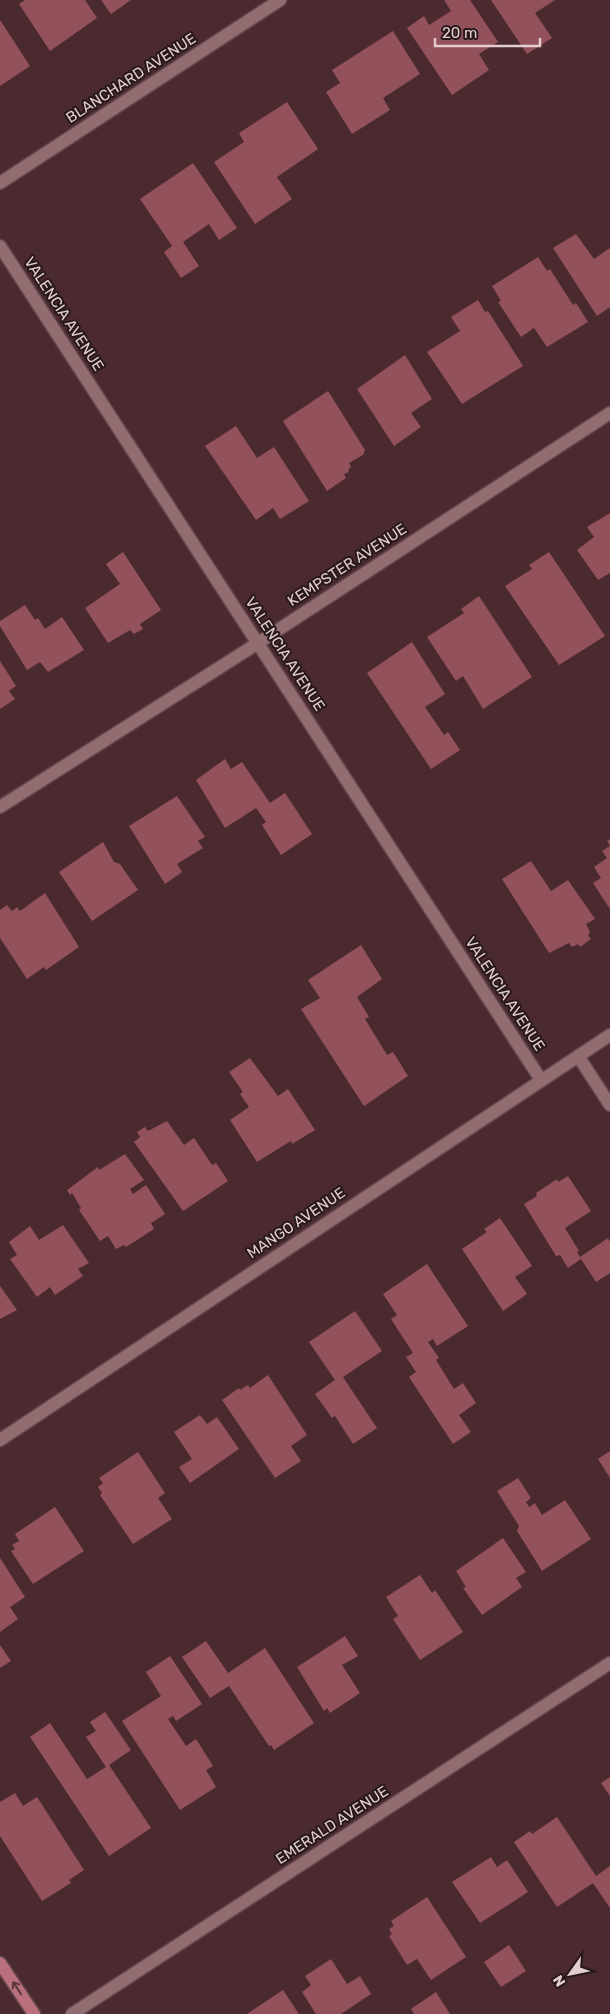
<svg xmlns="http://www.w3.org/2000/svg" width="610" height="2014" viewBox="0 0 610 2014" font-family="Rubik,sans-serif">
<style>
.building{fill:#93515c}
.lines{fill:none;stroke-linecap:round;stroke-linejoin:round}
.minor-casing{stroke:#61464b;stroke-width:15}
.major-casing{stroke:#61464b;stroke-width:15}
.minor{stroke:#916c71;stroke-width:12}
.major{stroke:#ba6f7c;stroke-width:12}
.oneway{stroke:#5a363c}
.labels{text-anchor:middle;dominant-baseline:central;stroke-width:4;stroke-linejoin:round;paint-order:stroke}
.street-label{font-size:15px;fill:#e3cdd0;stroke:#27181a}
</style>
<rect width="100%" height="100%" fill="#4a2a2f"/>
<!-- building -->
<g class="building">
<polygon points="25,0 85,0 97,18 50,51 19,4"/>
<polygon points="101,0 131,0 111,14"/>
<polygon points="444,0 470,0 498,42 479,54 489,70 452,95 407,28 424,16 429,25 451,11"/>
<polygon points="491,0 555,0 535,13 552,38 527,54"/>
<polygon points="0,20 30,66 0,86"/>
<polygon points="393,31 420,74 383,98 390,110 352,134 326,92 340,83 332,70"/>
<polygon points="287,102 318,149 277,177 292,199 255,224 214,162 244,142 239,133"/>
<polygon points="193,163 237,228 219,240 209,224 183,242 199,266 181,278 164,252 172,246 140,199"/>
<polygon points="576,234 594,259 610,248 610,307 597,316 553,248"/>
<polygon points="538,257 547,271 550,269 573,305 576,303 588,322 547,347 534,328 521,337 498,302 501,301 492,286"/>
<polygon points="478,300 485,312 488,311 523,366 462,404 427,352 460,331 451,317"/>
<polygon points="405,355 432,399 411,413 421,427 394,446 357,389"/>
<polygon points="328,391 365,450 363,455 349,463 351,467 348,470 349,472 344,474 346,478 327,491 283,421"/>
<polygon points="236,426 257,458 274,447 309,501 280,519 273,508 256,520 205,446"/>
<polygon points="610,513 610,573 598,580 577,550 594,537 587,527"/>
<polygon points="123,552 161,610 140,624 143,629 134,634 130,630 108,643 85,608 120,584 106,564"/>
<polygon points="549,552 605,636 559,665 505,586 532,569 529,565"/>
<polygon points="479,596 532,677 483,709 463,676 456,681 427,637 464,613 461,609"/>
<polygon points="25,605 35,620 38,618 45,629 62,617 84,650 48,672 40,662 27,670 0,626 0,621"/>
<polygon points="412,642 445,694 425,707 444,735 448,732 460,750 431,769 367,673"/>
<polygon points="0,661 16,686 9,691 15,699 0,709"/>
<polygon points="225,759 231,769 242,762 270,803 285,793 312,834 281,855 262,825 266,822 256,808 225,828 196,780"/>
<polygon points="177,796 205,837 198,841 203,848 177,864 182,872 165,884 129,826"/>
<polygon points="610,839 610,909 593,883 601,878 594,867 607,858 602,851 610,846 607,841"/>
<polygon points="103,842 114,862 120,864 138,890 92,921 59,872"/>
<polygon points="531,861 551,891 568,880 595,919 586,924 590,932 588,935 591,939 580,947 578,944 572,947 569,943 549,953 502,879"/>
<polygon points="45,893 79,947 46,970 44,967 27,979 0,938 0,910 7,905 12,911 17,907 20,911"/>
<polygon points="361,945 382,979 357,997 369,1017 365,1019 387,1055 393,1052 408,1076 364,1106 301,1009 320,998 308,980"/>
<polygon points="250,1058 278,1096 288,1089 315,1130 292,1144 291,1141 257,1162 230,1120 249,1107 240,1094 243,1092 229,1072"/>
<polygon points="167,1121 184,1145 194,1138 212,1165 216,1163 228,1181 183,1211 134,1142 140,1137 137,1132 145,1127 148,1131"/>
<polygon points="125,1154 144,1180 130,1189 133,1194 146,1185 165,1214 151,1223 154,1229 126,1247 124,1245 116,1249 108,1236 100,1241 79,1210 81,1208 72,1193 70,1195 67,1190 98,1167 99,1170"/>
<polygon points="568,1176 591,1211 565,1228 579,1251 577,1252 580,1257 608,1238 610,1242 610,1273 596,1282 581,1259 568,1268 560,1255 556,1256 524,1204 537,1196 536,1193 557,1179 558,1182"/>
<polygon points="500,1218 532,1266 515,1277 527,1294 503,1311 462,1249 487,1232 484,1229"/>
<polygon points="63,1225 89,1263 78,1269 83,1276 55,1295 50,1287 37,1297 10,1259 17,1255 9,1242 30,1226 39,1240"/>
<polygon points="427,1264 468,1326 437,1346 433,1339 428,1342 439,1358 436,1360 454,1389 463,1383 476,1403 459,1415 471,1432 453,1444 409,1377 416,1372 406,1357 413,1353 391,1319 397,1315 383,1294"/>
<polygon points="0,1286 17,1310 0,1319"/>
<polygon points="355,1311 382,1351 343,1377 377,1428 353,1444 335,1416 332,1418 315,1394 335,1380 309,1342"/>
<polygon points="268,1375 307,1435 291,1446 301,1461 275,1478 222,1400 239,1388 240,1390 248,1385 250,1388"/>
<polygon points="200,1415 207,1424 217,1417 239,1449 190,1483 179,1467 192,1459 174,1432"/>
<polygon points="610,1451 610,1478 598,1459"/>
<polygon points="138,1452 165,1493 158,1498 172,1519 133,1544 100,1495 102,1493 98,1487 103,1483 99,1478"/>
<polygon points="518,1478 531,1498 526,1502 529,1507 535,1503 542,1515 565,1500 591,1539 542,1571 517,1531 519,1526 497,1491"/>
<polygon points="55,1507 84,1551 33,1584 11,1551 15,1549 12,1545 19,1541 15,1534"/>
<polygon points="503,1538 526,1572 516,1578 522,1587 482,1615 463,1588 466,1587 456,1571"/>
<polygon points="0,1558 25,1597 10,1607 18,1619 0,1632"/>
<polygon points="420,1575 432,1593 435,1590 463,1632 420,1660 393,1619 398,1616 386,1597"/>
<polygon points="345,1636 358,1656 342,1665 360,1693 330,1713 327,1708 324,1711 297,1667"/>
<polygon points="206,1641 228,1673 265,1648 314,1723 274,1750 271,1745 269,1746 229,1686 210,1698 182,1657"/>
<polygon points="0,1645 11,1661 0,1668"/>
<polygon points="170,1656 202,1704 176,1721 173,1716 168,1719 186,1746 196,1739 213,1766 206,1770 216,1787 180,1810 122,1721 161,1696 146,1672"/>
<polygon points="105,1712 131,1750 109,1765 151,1828 109,1856 30,1737 50,1723 87,1779 106,1767 86,1737 96,1731 90,1722"/>
<polygon points="610,1777 610,1796 601,1783"/>
<polygon points="15,1793 23,1806 37,1797 84,1870 69,1880 71,1883 42,1901 0,1836 0,1802"/>
<polygon points="557,1817 596,1876 610,1866 610,1908 593,1883 557,1907 514,1842 530,1831 532,1834"/>
<polygon points="491,1857 497,1867 507,1860 528,1892 480,1923 452,1882"/>
<polygon points="427,1897 466,1957 431,1980 417,1959 407,1965 389,1936 392,1934 389,1929 394,1926 391,1921"/>
<polygon points="509,1945 526,1971 501,1987 484,1962"/>
<polygon points="331,1959 347,1984 360,1976 371,1994 341,2014 316,2014 302,1992 311,1985 305,1976"/>
<polygon points="283,1990 299,2014 247,2014"/>
<polygon points="436,1992 450,2014 414,2014 411,2009"/>
</g>
<g class="lines">
<defs>
<g id="minor">
<polyline points="0,183 280,0"/>
<polyline points="0,246 541,1080"/>
<polyline points="0,807 258,643 610,413"/>
<polyline points="578,1056 610,1105"/>
<polyline points="0,1440 610,1035"/>
<polyline points="72,2014 610,1663"/>
</g>
<polyline id="major" points="0,1963 34,2014"/>
</defs>
<!-- minor casing -->
<use href="#minor" class="minor-casing"/>
<!-- major casing -->
<use href="#major" class="major-casing"/>
<!-- minor -->
<use href="#minor" class="minor"/>
<!-- major -->
<use href="#major" class="major"/>
</g>
<!-- one-way arrows -->
<defs><path id="oneway-shaft" d="M-6 0H5M1.5-3L5.5 0L1.5 3" fill="none" stroke-width="1.6" stroke-linecap="round" stroke-linejoin="round" transform="scale(1.25)"/></defs>
<use class="oneway" href="#oneway-shaft" transform="translate(17 1988) rotate(-123)"/>
<g class="labels">
<!-- street labels -->
<g class="street-label">
<text transform="translate(131 78) rotate(-33)">BLANCHARD AVENUE</text>
<text transform="translate(64 314) rotate(57)">VALENCIA AVENUE</text>
<text transform="translate(347 565) rotate(-33)">KEMPSTER AVENUE</text>
<text transform="translate(285 654) rotate(57)">VALENCIA AVENUE</text>
<text transform="translate(505 994) rotate(57)">VALENCIA AVENUE</text>
<text transform="translate(296 1223) rotate(-34)">MANGO AVENUE</text>
<text transform="translate(332 1825) rotate(-33)">EMERALD AVENUE</text>
</g>
</g>
<!-- north arrow -->
<g transform="translate(570 1974) rotate(237)" stroke="#27181a" stroke-width="4" paint-order="stroke">
<path d="M0-4L9 19L0 12L-9 19Z" fill="#e3cdd0"/>
<text y="-8" font-size="14" font-weight="bold" text-anchor="middle" fill="#e3cdd0">N</text>
</g>
<!-- scale -->
<path d="M435 38v8h105v-8" fill="none" stroke="#e3cdd0" stroke-width="2.5"/>
<text x="442" y="38" font-size="15" fill="#e3cdd0" stroke="#27181a" stroke-width="4" paint-order="stroke">20 m</text>
</svg>
